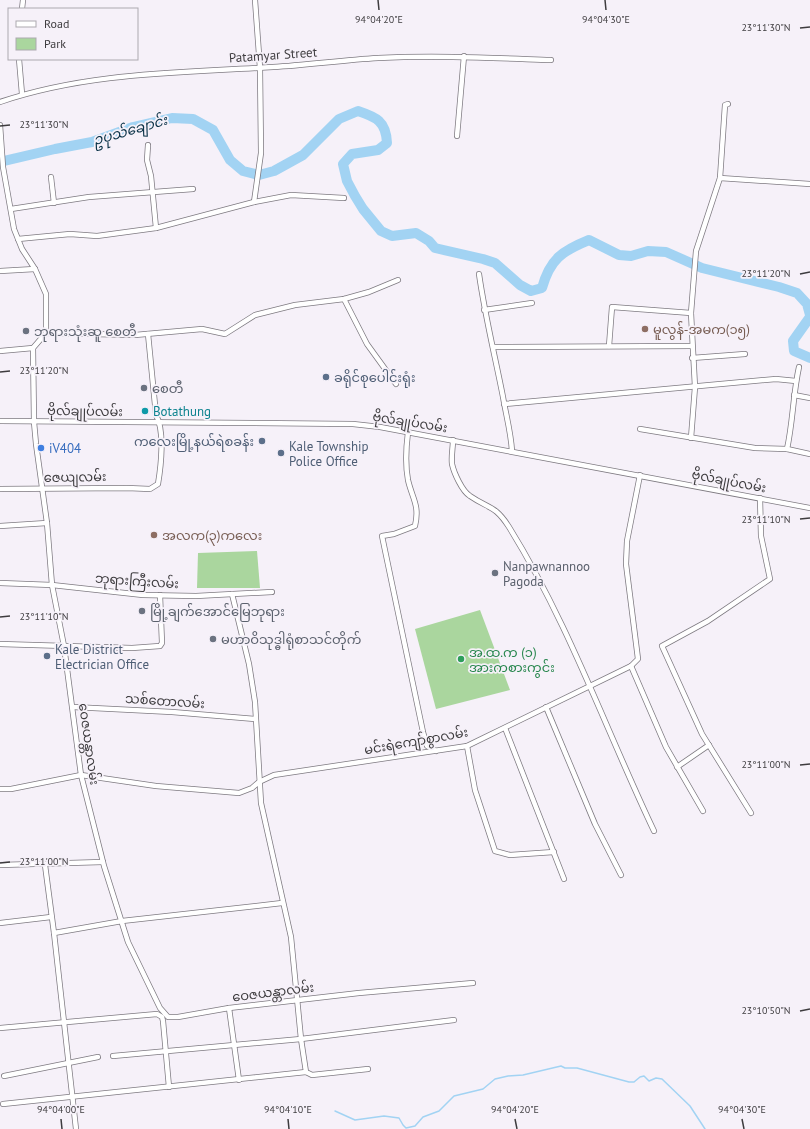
<svg xmlns="http://www.w3.org/2000/svg" width="810" height="1129" viewBox="0 0 810 1129" font-family="'PT Sans','Noto Sans Myanmar',sans-serif">
<style>
.green{fill:#aad69e}
.lines{fill:none;stroke-linecap:round;stroke-linejoin:round}
.stream{stroke:#a2d3f3;stroke-width:1.5}
.river{stroke:#a2d3f3;stroke-width:10}
.street-casing{stroke:#7e7a81;stroke-width:6}
.street{stroke:#fff;stroke-width:4.5}
.ticks{fill:none;stroke:#3e3c3f;stroke-width:1.5}
.education-dot{fill:#8d6e63;stroke:#f6f1f9;stroke-width:1.5}
.worship-dot{fill:#6b7280;stroke:#f6f1f9;stroke-width:1.5}
.service-dot{fill:#5c6f8a;stroke:#f6f1f9;stroke-width:1.5}
.culture-dot{fill:#0f9aa8;stroke:#f6f1f9;stroke-width:1.5}
.shop-dot{fill:#3f7fe0;stroke:#f6f1f9;stroke-width:1.5}
.leisure-dot{fill:#2e9e5b;stroke:#f6f1f9;stroke-width:1.5}
.labels{text-anchor:middle;dominant-baseline:central;stroke-width:3.5;stroke-linejoin:round;paint-order:stroke}
.street-label{font-size:13px;fill:#3e3c3f;stroke:#f6f1f9}
.education-label{font-size:13px;fill:#785e54;stroke:#f6f1f9;text-anchor:start}
.worship-label{font-size:13px;fill:#5b616d;stroke:#f6f1f9;text-anchor:start}
.service-label{font-size:13px;fill:#4e5e75;stroke:#f6f1f9;text-anchor:start}
.culture-label{font-size:13px;fill:#0d838f;stroke:#f6f1f9;text-anchor:start}
.shop-label{font-size:13px;fill:#366cbe;stroke:#f6f1f9;text-anchor:start}
.leisure-label{font-size:13px;fill:#27864d;stroke:#f6f1f9;text-anchor:start}
.water-label{font-size:14px;font-style:italic;fill:#093146;stroke:#f6f1f9}
.ticks-label{font-size:10px;text-anchor:middle;fill:#3e3c3f;stroke:#f6f1f9;stroke-width:3.5;stroke-linejoin:round;paint-order:stroke}
</style>
<rect width="100%" height="100%" fill="#f6f1f9"/>
<!-- green -->
<g class="green">
<polygon points="257,551 260,588 197,588 198,553"/>
<polygon points="480,610 510,690 436,709 415,629"/>
</g>
<g class="lines">
<!-- stream -->
<polyline class="stream" points="335,1111 355,1120 384,1116 399,1118 403,1125 406,1128 415,1126 423,1117 439,1111 454,1096 483,1089 495,1079 508,1076 523,1075 561,1066 565,1068 577,1068 629,1082 634,1082 640,1077 644,1076 649,1081 656,1078 662,1079 690,1106 705,1129"/>
<!-- river -->
<g class="river">
<path d="M 0,162 L 55,149 L 92,142 L 133,127 L 172,118 L 193,119 L 213,130 L 230,160 L 243,171 L 259,175 L 274,171 L 303,155 L 339,119 L 358,111 C 376,117 386,121 387,143 L 378,150 L 352,154 L 343,164 L 347,181 L 355,196 L 363,209 L 381,231 L 392,236 L 416,233 L 429,241 L 435,248 L 483,259 L 495,263 L 520,285 L 531,291 L 542,288 C 550,259 562,251 589,240 L 619,255 L 631,256 L 648,251 L 666,252 L 702,268 L 779,287 L 797,293 L 807,304 L 810,315"/>
<polyline points="810,317 793,341 794,351 810,358"/>
</g>
<defs>
<g id="street">
<polyline points="22,9 23,0"/>
<polyline points="19,59 22,94"/>
<path d="M 0,102 C 89,72 180,73 273,67 C 308,65 343,60 378,58 C 436,55 494,58 551,60"/>
<polyline points="0,125 3,167 14,229 22,249 35,269 46,294 46,333 33,348 34,422 36,444 47,523 52,585 64,646 81,775 104,866 128,942 160,1008 168,1017 178,1017 229,1008 359,993 473,983"/>
<polyline points="457,136 464,56"/>
<polyline points="148,145 147,160 151,176 156,228"/>
<polyline points="51,177 54,203"/>
<polyline points="720,178 725,105 728,104"/>
<polyline points="254,202 261,153 260,68 255,0"/>
<polyline points="11,209 89,197 193,189"/>
<polyline points="18,239 70,234 97,236 156,228 254,202 291,195 344,198"/>
<polyline points="0,271 35,269"/>
<path d="M 479,274 C 485,316 495,356 503,397 C 506,415 511,433 512,451"/>
<polyline points="344,299 367,344 396,384"/>
<polyline points="484,310 532,303"/>
<polyline points="46,333 135,335 202,329 225,334 255,315 295,305 344,299 369,292 398,280"/>
<polyline points="609,346 612,307 691,313"/>
<polyline points="493,347 691,346"/>
<polyline points="0,351 33,348"/>
<polyline points="692,358 745,354"/>
<polyline points="794,395 810,398"/>
<polyline points="504,404 776,379 796,381"/>
<polyline points="0,421 252,423 353,424 380,427 810,508"/>
<polyline points="640,429 755,448 787,449 810,454"/>
<path d="M 408,432 C 406,448 405,464 408,480 C 412,498 420,505 415,526 L 394,534 L 382,536 L 423,732 L 427,746 L 436,751"/>
<polyline points="691,438 695,387 691,313 696,251 720,178 810,184"/>
<path d="M 453,440 C 453,447 451,457 452,464 C 454,473 462,491 470,496 C 489,509 495,505 509,527 C 568,622 606,730 654,831"/>
<path d="M 787,449 C 793,422 793,394 799,367"/>
<path d="M 0,489 L 127,488 L 150,489 L 158,484 C 161,466 165,431 156,415 L 148,334"/>
<polyline points="0,526 47,523"/>
<polyline points="0,583 52,585 143,595 196,596 272,592"/>
<polyline points="232,594 249,664 255,702 261,803 291,937 301,1039 306,1072 312,1075 368,1069"/>
<polyline points="0,644 132,648 160,646 162,643 160,595"/>
<polyline points="631,666 666,747 703,811"/>
<polyline points="73,707 172,712 255,719"/>
<polyline points="546,707 595,824 621,875"/>
<polyline points="505,728 564,879"/>
<polyline points="467,746 475,790 495,851 510,855 554,852"/>
<polyline points="677,767 709,745"/>
<polyline points="0,789 11,789 81,775 156,786 239,793 252,788 259,782 274,775 467,746 631,666 638,659 626,564 627,541 640,475"/>
<polyline points="751,813 702,734 662,646 708,621 770,579 761,536 760,498"/>
<polyline points="0,865 103,862"/>
<polyline points="45,865 54,933 122,921 282,903"/>
<polyline points="0,923 51,917"/>
<polyline points="54,933 76,1129"/>
<polyline points="229,1008 239,1080"/>
<polyline points="0,1028 157,1014 162,1017 163,1021 169,1087"/>
<polyline points="113,1056 301,1039 454,1020"/>
<polyline points="4,1076 98,1057"/>
<polyline points="3,1104 306,1072"/>
</g>
</defs>
<!-- street casing -->
<use href="#street" class="street-casing"/>
<!-- street -->
<use href="#street" class="street"/>
</g>
<!-- ticks -->
<path class="ticks" d="M 378,0 L 379,10M 605,0 L 606,10M 800,28 L 810,27M 0,126 L 10,125M 800,274 L 810,272M 0,372 L 10,371M 800,519 L 810,518M 0,617 L 10,616M 800,765 L 810,764M 0,863 L 10,862M 800,1011 L 810,1009M 61,1119 L 62,1129M 288,1119 L 289,1129M 515,1119 L 517,1129M 742,1119 L 744,1129"/>
<!-- markers -->
<g class="education-dot">
<circle cx="645" cy="329" r="4"/>
<circle cx="154" cy="535" r="4"/>
</g>
<g class="worship-dot">
<circle cx="26" cy="331" r="4"/>
<circle cx="144" cy="388" r="4"/>
<circle cx="495" cy="573" r="4"/>
<circle cx="142" cy="611" r="4"/>
<circle cx="213" cy="639" r="4"/>
</g>
<g class="service-dot">
<circle cx="326" cy="377" r="4"/>
<circle cx="262" cy="441" r="4"/>
<circle cx="281" cy="453" r="4"/>
<circle cx="47" cy="656" r="4"/>
</g>
<circle class="culture-dot" cx="145" cy="411" r="4"/>
<circle class="shop-dot" cx="41" cy="448" r="4"/>
<circle class="leisure-dot" cx="461" cy="659" r="4"/>
<g class="labels">
<!-- street labels -->
<g class="street-label">
<text transform="translate(273 55) rotate(-4)">Patamyar Street</text>
<text transform="translate(85 411) rotate(1)">ဗိုလ်ချုပ်လမ်း</text>
<text transform="translate(410 422) rotate(9)">ဗိုလ်ချုပ်လမ်း</text>
<text transform="translate(75 477) rotate(-1)">ဇေယျလမ်း</text>
<text transform="translate(729 481) rotate(11)">ဗိုလ်ချုပ်လမ်း</text>
<text transform="translate(137 581) rotate(4)">ဘုရားကြီးလမ်း</text>
<text transform="translate(165 701) rotate(4)">သစ်တောလမ်း</text>
<text transform="translate(416 741) rotate(-10)">မင်းရဲကျော်စွာလမ်း</text>
<text transform="translate(89 744) rotate(82)">ဝေဇယန္တာလမ်း</text>
<text transform="translate(273 992) rotate(-7)">ဝေဇယန္တာလမ်း</text>
</g>
<!-- education labels -->
<g class="education-label">
<text x="653" y="329">မူလွန်-အမက(၁၅)</text>
<text x="162" y="535">အလက(၃)ကလေး</text>
</g>
<!-- worship labels -->
<g class="worship-label">
<text x="34" y="331">ဘုရားသုံးဆူ စေတီ</text>
<text x="152" y="388">စေတီ</text>
<text x="503" y="566">Nanpawnannoo<tspan x="503" dy="15">Pagoda</tspan></text>
<text x="150" y="611">မြို့ချက်အောင်မြေဘုရား</text>
<text x="221" y="639">မဟာဝိသုဒ္ဓါရုံစာသင်တိုက်</text>
</g>
<!-- service labels -->
<g class="service-label">
<text x="334" y="377">ခရိုင်စုပေါင်းရုံး</text>
<text x="254" y="441" text-anchor="end">ကလေးမြို့နယ်ရဲစခန်း</text>
<text x="289" y="446">Kale Township<tspan x="289" dy="15">Police Office</tspan></text>
<text x="55" y="649">Kale District<tspan x="55" dy="15">Electrician Office</tspan></text>
</g>
<!-- culture labels -->
<g class="culture-label">
<text x="153" y="411">Botathung</text>
</g>
<!-- shop labels -->
<g class="shop-label">
<text x="49" y="448">iV404</text>
</g>
<!-- leisure labels -->
<g class="leisure-label">
<text x="469" y="652">အ.ထ.က (၁)<tspan x="469" dy="15">အားကစားကွင်း</tspan></text>
</g>
<!-- water labels -->
<g class="water-label">
<text transform="translate(130 130) rotate(-16)">ဥပုသ်ချောင်း</text>
</g>
</g>
<g class="ticks-label">
<text x="379" y="23">94°04'20"E</text>
<text x="606" y="23">94°04'30"E</text>
<text x="766" y="31">23°11'30"N</text>
<text x="44" y="128">23°11'30"N</text>
<text x="766" y="277">23°11'20"N</text>
<text x="44" y="374">23°11'20"N</text>
<text x="766" y="523">23°11'10"N</text>
<text x="44" y="620">23°11'10"N</text>
<text x="766" y="768">23°11'00"N</text>
<text x="44" y="865">23°11'00"N</text>
<text x="766" y="1014">23°10'50"N</text>
<text x="61" y="1113">94°04'00"E</text>
<text x="288" y="1113">94°04'10"E</text>
<text x="515" y="1113">94°04'20"E</text>
<text x="742" y="1113">94°04'30"E</text>
</g>
<!-- legend -->
<rect x="8" y="8" width="130" height="52" fill="#f6f1f9" stroke="#aca9af"/>
<rect x="16" y="21" width="20" height="6" fill="#ffffff" stroke="#aca9af"/>
<text x="44" y="28" font-size="12" fill="#3e3c3f">Road</text>
<rect x="16" y="38" width="20" height="12" fill="#aad69e" stroke="#aca9af"/>
<text x="44" y="48" font-size="12" fill="#3e3c3f">Park</text>
</svg>
